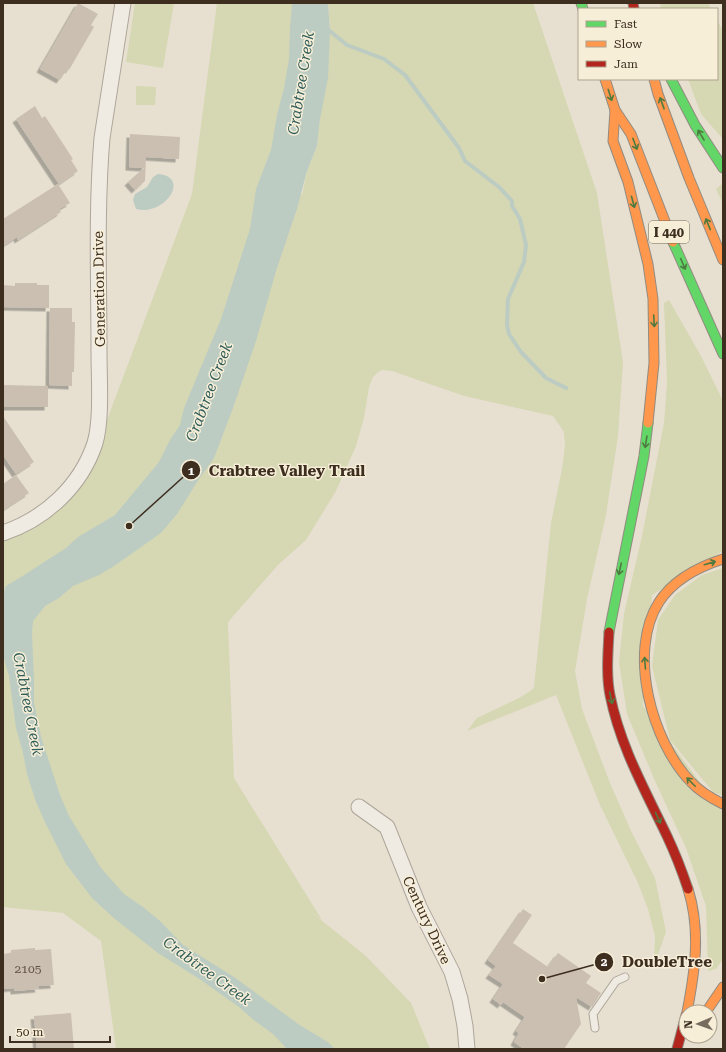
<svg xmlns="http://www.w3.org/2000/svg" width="726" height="1052" viewBox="0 0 726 1052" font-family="'Roboto Serif',serif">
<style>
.green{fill:#d6d7b3}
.water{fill:#bcccc2}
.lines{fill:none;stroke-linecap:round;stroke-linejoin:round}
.stream{stroke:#bcccc2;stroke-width:4}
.building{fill:#cbbfb2;filter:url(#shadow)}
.lane-casing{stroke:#ada599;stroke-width:9}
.street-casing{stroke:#ada599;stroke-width:17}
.fast-casing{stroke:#928b80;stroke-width:11}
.slow-casing{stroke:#928b80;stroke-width:11}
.jam-casing{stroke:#928b80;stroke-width:11}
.lane{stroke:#efebe3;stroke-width:7}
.street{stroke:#efebe3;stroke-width:15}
.fast{stroke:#63d668;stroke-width:9}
.slow{stroke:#ff974d;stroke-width:9}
.jam{stroke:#b3261e;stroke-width:9}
.oneway{stroke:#4e7a40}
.labels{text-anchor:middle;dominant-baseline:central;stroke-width:3;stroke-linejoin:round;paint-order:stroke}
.number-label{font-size:12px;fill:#605244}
.shield{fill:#f7eed8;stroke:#756857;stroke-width:1}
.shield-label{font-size:13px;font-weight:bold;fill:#3d2e20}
.street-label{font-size:14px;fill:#3d2e20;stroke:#f7eed8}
.water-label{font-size:15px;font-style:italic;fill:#2f5d5a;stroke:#f7eed8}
.leader{fill:none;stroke:#3d2e20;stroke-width:1.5}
.callout-dot{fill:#3d2e20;stroke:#f7eed8;stroke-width:1.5}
.mark-label{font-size:12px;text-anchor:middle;font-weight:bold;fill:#fff}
.callout-label{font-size:15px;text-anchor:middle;font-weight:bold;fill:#3d2e20;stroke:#f7eed8;stroke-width:3;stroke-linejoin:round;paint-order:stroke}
</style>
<defs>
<filter id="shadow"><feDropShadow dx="-3.5" dy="3.5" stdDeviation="0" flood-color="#0004"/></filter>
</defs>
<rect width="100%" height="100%" fill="#e7e0d1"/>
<!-- green -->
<g class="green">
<polygon points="135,3 174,3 163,68 126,62"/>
<polygon points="217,3 309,3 284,182 302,195 307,171 317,146 330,31 328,3 533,3 597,193 623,362 618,436 606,515 587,599 575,671 582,709 610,783 632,833 655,878 666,932 654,966 655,936 648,909 638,883 600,805 556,695 467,731 477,718 521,697 533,689 534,687 551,523 562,469 565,446 564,432 553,416 464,396 392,371 382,370 378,372 373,377 369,387 364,418 356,446 336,491 306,540 278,565 228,622 234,778 322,920 306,908 366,956 411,1003 430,1049 116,1049 101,941 63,913 3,907 3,531 84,481 192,194"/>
<polygon points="660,3 708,3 711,9 661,9"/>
<polygon points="717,20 723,31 723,139 701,114 688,79 717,79"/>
<polygon points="136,86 156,87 155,105 136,105"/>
<polygon points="723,183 723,204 716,189"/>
<polygon points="669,300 701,356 723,401 723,551 652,595 643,706 723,813 723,959 716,969 708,971 706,906 686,848 655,781 627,714 619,662 624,614 642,536 664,423 667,382 664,303"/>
<polygon points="723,568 723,796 713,792 670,740 652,666 658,620 675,595 702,575"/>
</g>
<!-- water -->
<g class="water">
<polygon points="292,3 328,3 330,31 328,78 320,119 317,146 307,171 297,209 276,271 256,341 233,408 214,458 197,482 177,514 161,533 114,566 99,575 73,586 59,598 45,606 33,621 32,633 34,681 34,702 41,737 60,795 69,816 101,868 124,894 143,907 160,921 183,945 234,977 301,1026 328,1042 335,1049 287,1049 273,1034 255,1021 239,1007 198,978 158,953 115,919 92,898 66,864 45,822 36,802 27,774 23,753 16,728 9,676 3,655 3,594 6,586 21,577 66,548 78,537 115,515 159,462 170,440 180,425 184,408 221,319 250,229 256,189 271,150 277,115 284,88 289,59 290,29"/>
<path d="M 158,174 C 192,177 164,217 136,209 L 133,200 L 135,194 L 147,187 L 153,177 Z"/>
</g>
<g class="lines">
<!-- stream -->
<polyline class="stream" points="326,28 347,45 384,59 405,75 459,148 465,161 499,187 512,201 512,206 520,219 526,245 524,262 508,299 507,325 509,334 521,352 546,378 566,388"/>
</g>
<!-- building -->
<g class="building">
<polygon points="78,3 98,14 91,25 94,27 69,70 67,69 60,80 40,69"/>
<polygon points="35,106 42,118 45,116 73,159 71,160 78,171 59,184 16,119"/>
<polygon points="130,134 180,137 179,159 146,157 145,181 135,190 128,182 144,168 129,167"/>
<polygon points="58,184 70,203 59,209 61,212 18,240 17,237 3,246 3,219"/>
<polygon points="15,283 37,283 37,285 49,285 49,308 3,307 3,285 15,286"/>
<polygon points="50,308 72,308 72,322 75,322 74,372 72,372 72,386 49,385"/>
<polygon points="3,385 48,386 48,407 3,407"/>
<polygon points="3,416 34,462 16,474 3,455"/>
<polygon points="16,475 29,493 3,510 3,484"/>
<polygon points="523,909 532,915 513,943 548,967 558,953 591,976 586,983 601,993 592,1007 576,997 581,1024 564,1049 524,1049 514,1042 519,1033 516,1031 525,1017 503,1002 501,1005 493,999 503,984 489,975 496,966 488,960"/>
<polygon points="35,948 35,950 51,949 54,985 38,986 39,989 14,991 14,988 3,989 3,954 11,953 11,950"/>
<polygon points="71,1013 74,1049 37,1049 34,1016"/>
</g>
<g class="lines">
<defs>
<polyline id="lane" points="595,1028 593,1014 616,981 625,977"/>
<g id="street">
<path d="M 3,533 C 45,519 81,486 95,443 C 102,420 99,378 99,353 C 99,281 96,209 102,138 L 123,3"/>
<polyline points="359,807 387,827 419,907 452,972 460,999 465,1026 467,1049"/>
</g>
<g id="fast">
<polyline points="581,3 583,9"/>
<polyline points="671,79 695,125 723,168"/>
<polyline points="673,242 723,354"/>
<polyline points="609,632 644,456 648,423"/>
</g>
<g id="slow">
<polyline points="605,79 615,110 631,134 673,242"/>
<polyline points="654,79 658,94 689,178 723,260"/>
<polyline points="615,110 613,141 628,182 648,264 653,299 654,363 648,423"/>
<path d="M 723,559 C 698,567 674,579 659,602 C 627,652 652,742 691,782 C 700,792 711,798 723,804"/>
<path d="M 687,1012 C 695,971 701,930 688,889"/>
<polyline points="706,1012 723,987"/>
</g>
<g id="jam">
<polyline points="633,3 634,9"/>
<path d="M 609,632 C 608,653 606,675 610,695 C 620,746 645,790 667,836 C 675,853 682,871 688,889"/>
<polyline points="677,1049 686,1015"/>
</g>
</defs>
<!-- lane casing -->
<use href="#lane" class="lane-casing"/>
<!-- street casing -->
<use href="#street" class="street-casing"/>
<!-- fast casing -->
<use href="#fast" class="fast-casing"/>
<!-- slow casing -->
<use href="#slow" class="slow-casing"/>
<!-- jam casing -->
<use href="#jam" class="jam-casing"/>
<!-- lane -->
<use href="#lane" class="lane"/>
<!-- street -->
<use href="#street" class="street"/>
<!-- fast -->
<use href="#fast" class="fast"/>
<!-- slow -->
<use href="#slow" class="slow"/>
<!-- jam -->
<use href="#jam" class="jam"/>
</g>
<!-- one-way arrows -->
<defs><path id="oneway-shaft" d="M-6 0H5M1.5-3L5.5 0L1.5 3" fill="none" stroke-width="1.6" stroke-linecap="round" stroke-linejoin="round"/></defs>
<g class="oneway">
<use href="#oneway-shaft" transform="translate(610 95) rotate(72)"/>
<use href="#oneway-shaft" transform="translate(662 103) rotate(-110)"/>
<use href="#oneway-shaft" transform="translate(701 135) rotate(-121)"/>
<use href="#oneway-shaft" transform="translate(635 144) rotate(69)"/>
<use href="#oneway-shaft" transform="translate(633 202) rotate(75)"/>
<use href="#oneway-shaft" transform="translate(708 224) rotate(-112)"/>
<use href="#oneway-shaft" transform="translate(683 264) rotate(67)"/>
<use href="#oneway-shaft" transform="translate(654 321) rotate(87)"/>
<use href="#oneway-shaft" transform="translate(646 442) rotate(99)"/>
<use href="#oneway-shaft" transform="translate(710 563) rotate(-16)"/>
<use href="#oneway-shaft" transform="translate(620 569) rotate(102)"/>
<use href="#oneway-shaft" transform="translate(645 663) rotate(-94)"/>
<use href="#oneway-shaft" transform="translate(611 698) rotate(78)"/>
<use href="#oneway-shaft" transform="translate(691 782) rotate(-135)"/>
<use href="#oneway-shaft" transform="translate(658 818) rotate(65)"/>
</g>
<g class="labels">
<!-- number labels -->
<g class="number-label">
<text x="28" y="969">2105</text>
</g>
<!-- shield labels -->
<rect class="shield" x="649" y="221" width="40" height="22" rx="3"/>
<g class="shield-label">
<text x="669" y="232">I 440</text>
</g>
<!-- street labels -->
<g class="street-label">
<text transform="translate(99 289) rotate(-91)">Generation Drive</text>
<text transform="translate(427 920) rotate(65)">Century Drive</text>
</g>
<!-- water labels -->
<g class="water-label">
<text transform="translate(301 83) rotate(-81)">Crabtree Creek</text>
<text transform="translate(209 392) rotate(-69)">Crabtree Creek</text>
<text transform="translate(28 704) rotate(79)">Crabtree Creek</text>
<text transform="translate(207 971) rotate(36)">Crabtree Creek</text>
</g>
</g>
<!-- callouts -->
<path class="leader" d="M129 526L191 470M542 979L604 962"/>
<g class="callout-dot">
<circle cx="129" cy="526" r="4"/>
<circle cx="542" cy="979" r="4"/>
<circle cx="191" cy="470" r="10"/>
<circle cx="604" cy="962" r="10"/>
</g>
<g class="mark-label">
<text x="191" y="475">1</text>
<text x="604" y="966">2</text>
</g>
<g class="callout-label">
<text x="287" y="476">Crabtree Valley Trail</text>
<text x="667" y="967">DoubleTree</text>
</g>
<!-- border -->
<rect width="726" height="1052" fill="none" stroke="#3d2e20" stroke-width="8"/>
<!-- legend -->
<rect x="578" y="8" width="140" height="72" fill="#f7eed8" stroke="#ada18e"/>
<rect x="586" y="21" width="20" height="6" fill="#63d668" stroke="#ada18e"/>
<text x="614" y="28" font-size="12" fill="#3d2e20">Fast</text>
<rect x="586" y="41" width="20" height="6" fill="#ff974d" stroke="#ada18e"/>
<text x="614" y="48" font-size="12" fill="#3d2e20">Slow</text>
<rect x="586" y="61" width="20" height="6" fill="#b3261e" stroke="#ada18e"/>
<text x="614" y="68" font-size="12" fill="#3d2e20">Jam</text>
<!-- north arrow -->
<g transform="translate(698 1024) rotate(268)"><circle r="19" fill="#f7eed8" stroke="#ada18e"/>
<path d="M0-3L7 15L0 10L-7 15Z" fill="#786c5e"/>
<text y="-6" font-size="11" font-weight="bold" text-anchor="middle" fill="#3d2e20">N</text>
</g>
<!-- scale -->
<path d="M10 1036v6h100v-6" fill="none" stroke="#3d2e20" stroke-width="2"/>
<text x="16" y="1036" font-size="12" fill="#3d2e20" stroke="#f7eed8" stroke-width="3" paint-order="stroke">50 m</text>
</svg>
